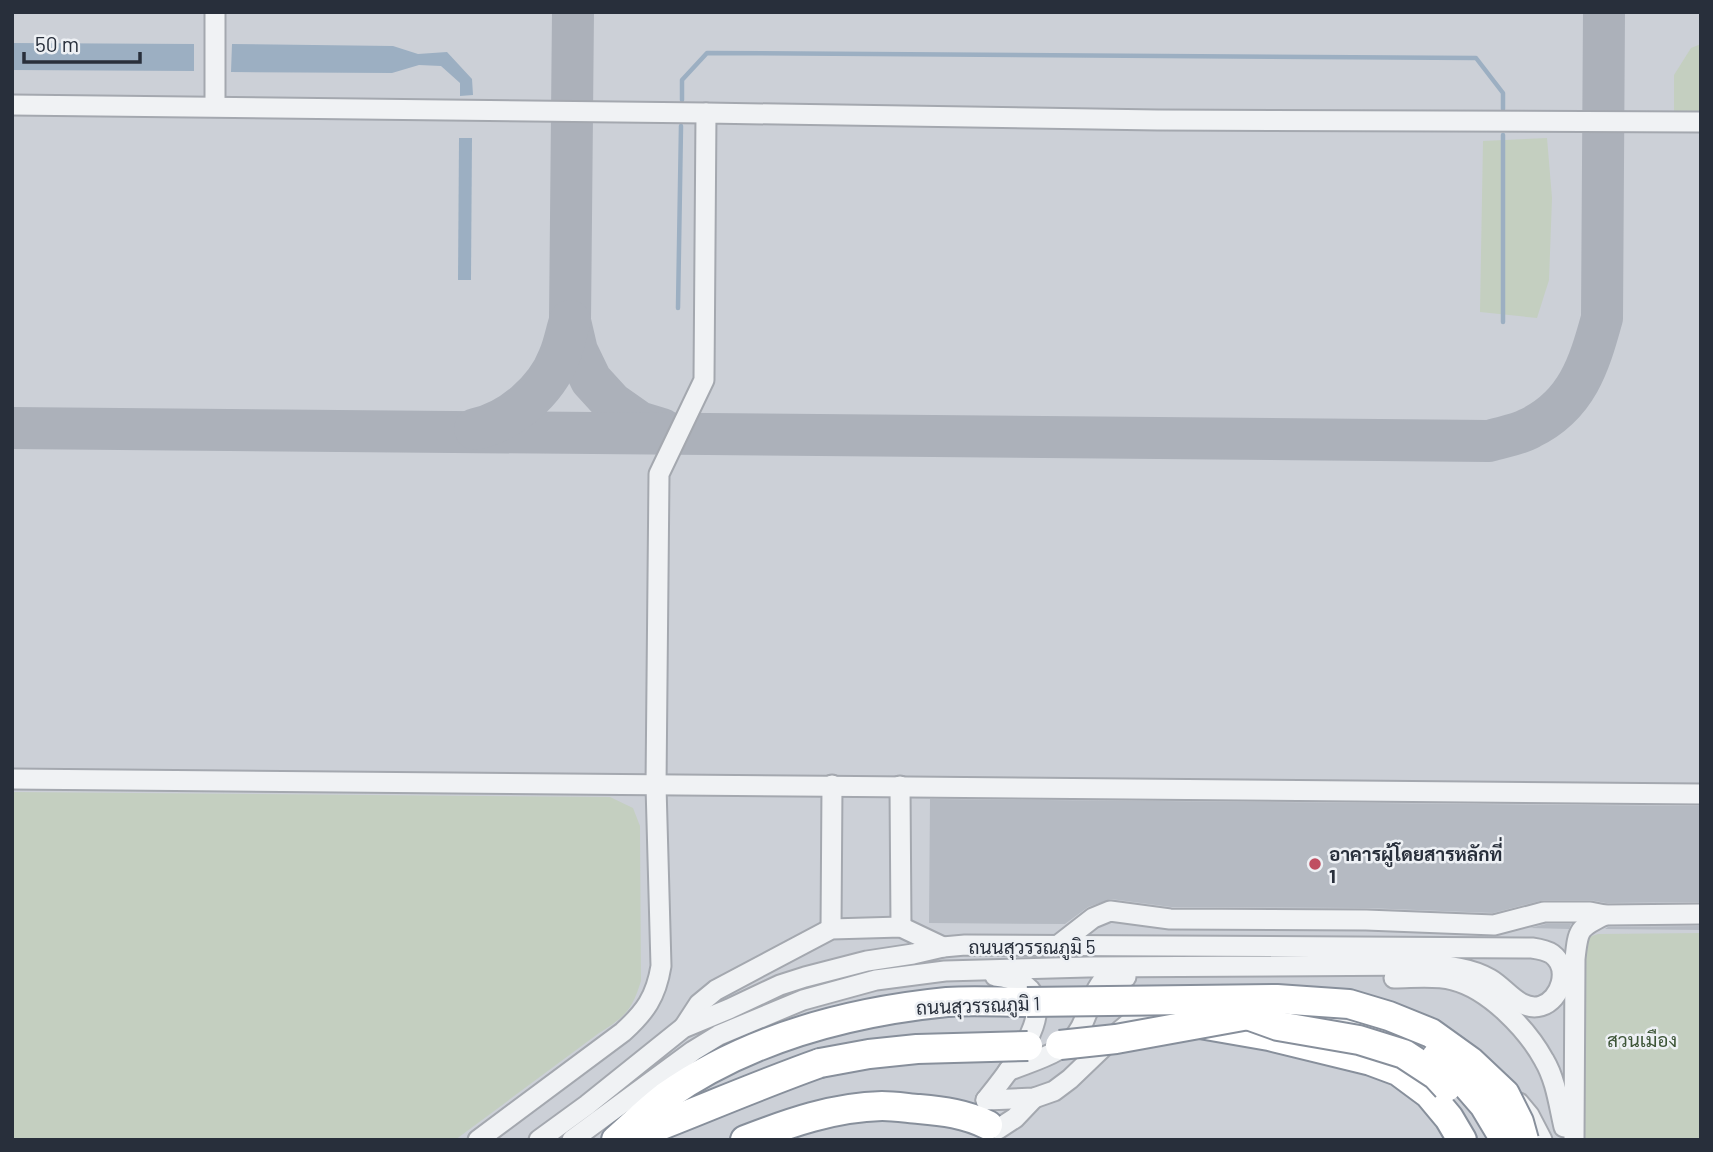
<svg xmlns="http://www.w3.org/2000/svg" width="1713" height="1152" viewBox="0 0 1713 1152" font-family="Barlow,Sarabun,sans-serif">
<style>
.built{fill:#ccd0d7}
.green{fill:#c4cfc0}
.water{fill:#9cafc2}
.lines{fill:none;stroke-linecap:round;stroke-linejoin:round}
.stream{stroke:#9cafc2;stroke-width:4.5}
.taxiway{stroke:#acb1ba;stroke-width:42}
.building{fill:#b5bac2}
.minor-casing{stroke:#a4a8af;stroke-width:23}
.highway-casing{stroke:#878f9b;stroke-width:32}
.minor{stroke:#f0f2f4;stroke-width:19}
.highway{stroke:#fff;stroke-width:28}
.highway-bridge-casing{stroke:#878f9b;stroke-width:32;stroke-linecap:butt}
.highway-bridge{stroke:#fff;stroke-width:28}
.poi-dot{fill:#c04e61;stroke:#edf0f4;stroke-width:2.5}
.labels{text-anchor:middle;dominant-baseline:central;stroke-width:5;stroke-linejoin:round;paint-order:stroke}
.poi-label{font-size:19px;font-weight:bold;fill:#282f3b;stroke:#edf0f4;text-anchor:start}
.street-label{font-size:19px;fill:#282f3b;stroke:#edf0f4}
.park-label{font-size:19px;fill:#3d5537;stroke:#edf0f4}
</style>
<rect width="100%" height="100%" fill="#dee1e6"/>
<!-- built -->
<rect class="built" x="12" y="12" width="1689" height="1128"/>
<!-- green -->
<g class="green">
<polygon points="1701,44 1701,113 1674,113 1674,75 1691,48"/>
<polygon points="1547,138 1552,198 1549,280 1537,318 1480,312 1483,141"/>
<path d="M 12,792 L 610,797 L 633,808 L 640,826 L 641,981 C 632,1010 625,1017 599,1033 L 455,1140 L 12,1140 Z"/>
<polygon points="1701,933 1701,1140 1582,1140 1586,938 1598,934"/>
</g>
<!-- water -->
<g class="water">
<polygon points="12,43 194,44 194,71 12,70"/>
<polygon points="232,44 393,46 418,54 447,52 472,79 473,95 460,96 460,83 441,66 419,65 392,73 231,72"/>
<polygon points="459,138 472,138 471,280 458,280"/>
</g>
<g class="lines">
<!-- stream -->
<g class="stream">
<polyline points="682,100 682,80 707,53 1476,58 1503,93 1503,109"/>
<polyline points="678,308 681,126"/>
<polyline points="1503,322 1503,135"/>
</g>
<!-- taxiway -->
<g class="taxiway">
<polyline points="573,12 570,321 577,351 591,380 612,403 639,422 662,429"/>
<path d="M 12,428 L 1489,441 C 1502,437 1518,435 1530,428 C 1577,405 1589,365 1602,318 L 1604,12"/>
<path d="M 475,429 C 510,422 546,391 559,357 C 564,346 566,333 570,321"/>
</g>
</g>
<!-- building -->
<g class="building">
<polygon points="930,799 1701,806 1701,902 1606,903 1590,900 1544,900 1493,913 1366,908 1171,907 1111,899 1088,907 1065,924 929,923"/>
<polygon points="1546,924 1571,924 1569,929 1530,928"/>
<polygon points="1701,926 1701,930 1605,929 1608,927"/>
</g>
<g class="lines">
<defs>
<g id="minor">
<polyline points="215,12 215,106"/>
<polyline points="12,105 706,113"/>
<path d="M 12,779 C 575,785 1138,788 1701,794"/>
<polyline points="900,786 901,927"/>
<polyline points="831,929 832,785"/>
<polyline points="1057,946 1093,918 1110,911 1170,919 1366,920 1494,925 1544,912 1590,912 1605,915 1701,914"/>
<path d="M 1394,978 C 1413,978 1435,975 1453,980 C 1489,989 1527,1029 1544,1060 C 1556,1080 1559,1106 1564,1127"/>
<polyline points="1305,1020 1384,1023"/>
<polyline points="684,1027 699,1004 716,990 831,929 901,927 943,947"/>
<path d="M 1008,1071 C 1034,1060 1068,1053 1081,1027 C 1089,1011 1093,991 1105,978 L 1126,977"/>
<polyline points="986,1100 1034,1098 1054,1091 1070,1079 1121,1030 1133,1020 1159,1016 1188,1017"/>
<path d="M 986,1100 C 1013,1066 1080,985 995,976"/>
<polyline points="1519,1103 1529,1115 1542,1140"/>
<polyline points="998,1129 1015,1118 1034,1098"/>
<path d="M 478,1140 L 623,1032 C 645,1012 656,997 661,966 L 656,786 L 659,474 L 704,380 L 706,113 L 1158,120 L 1701,122"/>
<path d="M 539,1140 L 587,1105 L 683,1028 L 729,1009 L 780,985 L 805,977 L 867,961 L 913,954 L 943,947 L 965,945 L 1532,948 C 1539,949 1546,950 1552,954 C 1571,968 1561,1000 1541,1006 C 1520,1012 1506,988 1490,979 C 1471,968 1449,966 1428,965 L 1088,967 L 945,971 L 876,980 L 803,1000 L 719,1035 L 693,1051 L 572,1140"/>
<path d="M 1574,1140 L 1575,959 C 1578,930 1578,928 1605,915"/>
</g>
<g id="highway">
<polyline points="1200,1024 1269,1036 1371,1061 1398,1071 1429,1094 1449,1118 1462,1140"/>
<path d="M 628,1138 C 692,1114 755,1086 820,1063"/>
<path d="M 616,1140 C 632,1126 648,1110 665,1097 C 747,1039 847,1012 947,1002 C 973,1000 1001,1002 1027,1002"/>
<path d="M 745,1140 C 789,1123 834,1107 882,1106 C 894,1106 907,1108 919,1109 C 943,1111 966,1114 988,1125"/>
</g>
</defs>
<!-- minor casing -->
<use href="#minor" class="minor-casing"/>
<!-- highway casing -->
<use href="#highway" class="highway-casing"/>
<!-- minor -->
<use href="#minor" class="minor"/>
<!-- highway -->
<use href="#highway" class="highway"/>
<defs>
<g id="highway-bridge">
<polyline points="1027,1002 1277,999 1349,1004 1389,1016 1431,1033 1470,1061 1505,1094 1519,1122 1524,1140"/>
<polyline points="1242,1013 1278,1026 1359,1040 1404,1054 1436,1075 1447,1087"/>
<polyline points="1060,1045 1116,1039 1265,1012"/>
<polyline points="1436,1057 1451,1067 1484,1105 1505,1140"/>
<polyline points="820,1063 869,1054 917,1049 1028,1046"/>
</g>
</defs>
<!-- highway-bridge casing -->
<use href="#highway-bridge" class="highway-bridge-casing"/>
<!-- highway-bridge -->
<use href="#highway-bridge" class="highway-bridge"/>
</g>
<!-- markers -->
<circle class="poi-dot" cx="1315" cy="864" r="7"/>
<g class="labels">
<!-- poi labels -->
<g class="poi-label">
<text x="1329" y="853">อาคารผู้โดยสารหลักที่<tspan x="1329" dy="22">1</tspan></text>
</g>
<!-- street labels -->
<g class="street-label">
<text x="1032" y="946">ถนนสุวรรณภูมิ 5</text>
<text transform="translate(978 1005) rotate(-2)">ถนนสุวรรณภูมิ 1</text>
</g>
<!-- park labels -->
<g class="park-label">
<text x="1642" y="1039">สวนเมือง</text>
</g>
</g>
<!-- border -->
<rect width="1713" height="1152" fill="none" stroke="#282f3b" stroke-width="28"/>
<!-- scale -->
<path d="M24 52v10h116v-10" fill="none" stroke="#282f3b" stroke-width="3.5"/>
<text x="35" y="52" font-size="21" fill="#282f3b" stroke="#edf0f4" stroke-width="5" paint-order="stroke">50 m</text>
</svg>
